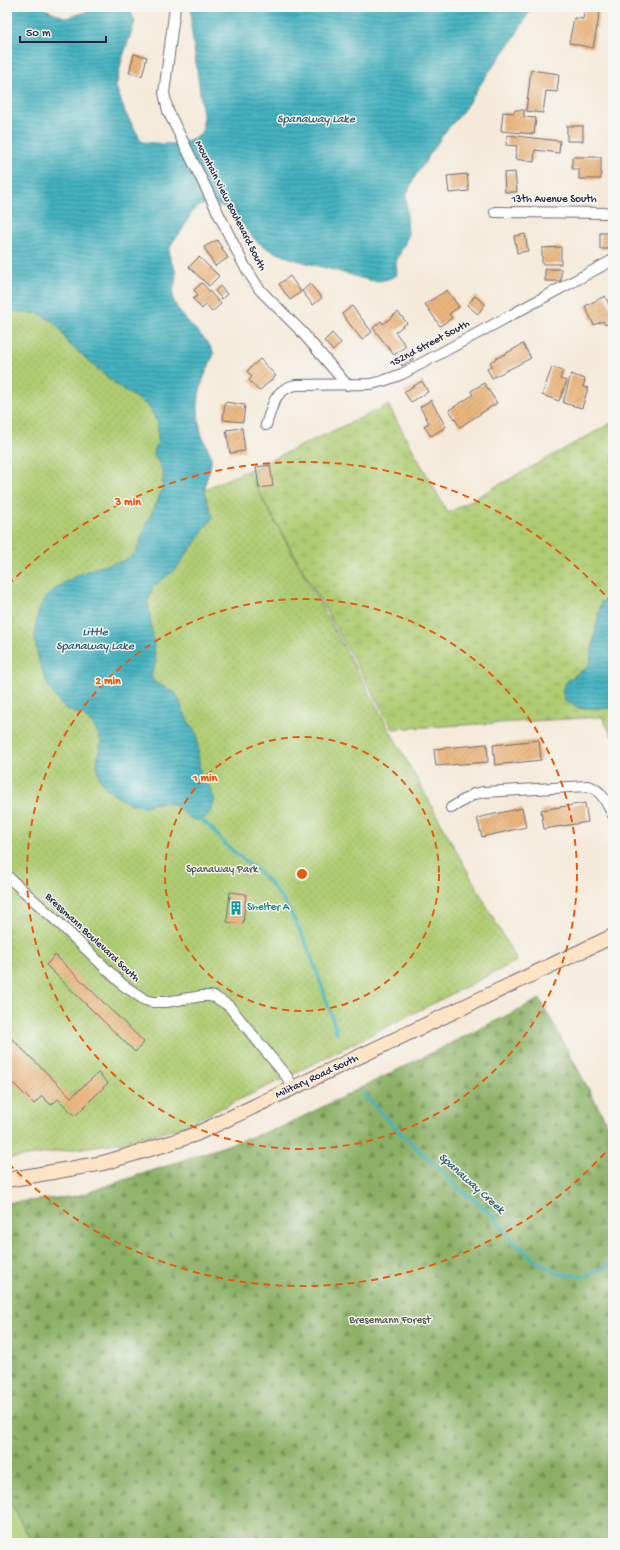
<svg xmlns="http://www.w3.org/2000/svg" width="620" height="1550" viewBox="0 0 620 1550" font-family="'Gochi Hand',sans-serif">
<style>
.grass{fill:#afcc73;stroke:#687757}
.forest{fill:url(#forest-firs);stroke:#566950}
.wetland{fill:url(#wetland-marsh);stroke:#687757}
.park{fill:url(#park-dots);stroke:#687757}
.water{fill:url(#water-rules);stroke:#336a7d}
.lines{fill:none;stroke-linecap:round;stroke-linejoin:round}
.stream{stroke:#44b2bf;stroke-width:3.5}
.building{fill:url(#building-hatch)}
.street-casing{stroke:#6c6873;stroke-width:12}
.secondary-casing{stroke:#6c6873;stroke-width:16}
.street{stroke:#fff;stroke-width:10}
.secondary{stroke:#fee4c6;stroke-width:14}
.ring{fill:none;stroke:#e8590c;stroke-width:2;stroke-dasharray:7 5}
.labels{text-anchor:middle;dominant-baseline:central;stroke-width:3;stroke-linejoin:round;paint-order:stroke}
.street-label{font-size:11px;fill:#22223b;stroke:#f6f6f2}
.park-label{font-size:11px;fill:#4c554c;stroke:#f6f6f2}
.culture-label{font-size:11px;fill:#0d838f;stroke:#f6f6f2;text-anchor:start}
.water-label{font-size:12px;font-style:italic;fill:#305c70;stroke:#f6f6f2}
.centre{fill:#e8590c;stroke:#f6f6f2;stroke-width:2}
.ring-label{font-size:12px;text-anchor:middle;font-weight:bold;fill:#e8590c;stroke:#f6f6f2;stroke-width:3;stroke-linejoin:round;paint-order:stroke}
</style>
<defs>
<pattern id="forest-firs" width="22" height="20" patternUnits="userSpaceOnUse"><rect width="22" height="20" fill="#8bb065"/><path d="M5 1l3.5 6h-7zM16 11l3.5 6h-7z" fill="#718f54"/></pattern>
<pattern id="wetland-marsh" width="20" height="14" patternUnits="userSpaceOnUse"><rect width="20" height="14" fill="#afcc73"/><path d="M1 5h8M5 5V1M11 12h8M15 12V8" fill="none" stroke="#96af64"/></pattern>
<pattern id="park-dots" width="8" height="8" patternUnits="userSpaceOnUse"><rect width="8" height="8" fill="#afcc73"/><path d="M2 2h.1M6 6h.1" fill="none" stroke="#96af64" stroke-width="1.8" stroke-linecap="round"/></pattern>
<pattern id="water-rules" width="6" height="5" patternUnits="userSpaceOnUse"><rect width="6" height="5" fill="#44b2bf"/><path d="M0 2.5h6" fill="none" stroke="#38909c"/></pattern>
<pattern id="building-hatch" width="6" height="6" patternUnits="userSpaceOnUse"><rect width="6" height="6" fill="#eab57c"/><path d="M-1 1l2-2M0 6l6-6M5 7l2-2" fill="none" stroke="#c89b6c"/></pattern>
</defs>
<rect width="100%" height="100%" fill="#f6f6f2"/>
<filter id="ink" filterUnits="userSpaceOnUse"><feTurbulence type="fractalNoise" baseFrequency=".025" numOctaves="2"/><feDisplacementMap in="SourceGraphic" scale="8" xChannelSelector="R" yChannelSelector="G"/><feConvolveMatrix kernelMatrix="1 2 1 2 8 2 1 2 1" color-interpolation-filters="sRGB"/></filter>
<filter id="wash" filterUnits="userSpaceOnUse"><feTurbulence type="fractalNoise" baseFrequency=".012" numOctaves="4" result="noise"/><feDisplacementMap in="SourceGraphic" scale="16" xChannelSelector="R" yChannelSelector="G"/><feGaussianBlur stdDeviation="0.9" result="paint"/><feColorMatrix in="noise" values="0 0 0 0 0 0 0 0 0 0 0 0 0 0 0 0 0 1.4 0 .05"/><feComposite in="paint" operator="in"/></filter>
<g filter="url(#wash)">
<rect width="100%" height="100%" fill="#f5eada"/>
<!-- grass -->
<polygon class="grass" points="7,1496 32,1543 7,1543"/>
<!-- forest -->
<polygon class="forest" points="540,999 611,1131 613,1132 613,1543 32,1543 7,1496 7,1203 77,1196 284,1126"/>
<!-- wetland -->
<polygon class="wetland" points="388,405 448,513 613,422 613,594 601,603 589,666 567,681 579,708 613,708 613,738 602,717 393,729 247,471"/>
<!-- park -->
<polygon class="park" points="7,311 38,313 52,321 61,330 68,343 118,386 140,400 150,408 158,423 158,443 153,453 160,465 164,477 204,489 247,471 517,961 287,1077 177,1129 116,1143 7,1159"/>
<!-- water -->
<g class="water">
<path d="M 7,7 L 41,7 L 66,18 L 86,12 L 94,7 L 129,7 L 135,22 L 122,59 L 116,87 L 125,112 L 142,142 L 169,144 L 181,143 L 199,136 L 203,129 L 203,114 L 191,26 L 192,7 L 532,7 L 513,40 L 488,73 L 461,114 L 445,132 L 414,178 L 406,196 L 408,236 L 396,262 L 397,275 C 389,279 383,281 374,281 C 364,280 354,275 344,273 C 320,266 279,258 259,243 C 242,230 235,204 211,204 C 189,204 190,220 180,233 C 173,241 167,248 170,259 C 171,263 175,266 175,270 C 178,279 172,289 173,297 C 175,313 199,331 208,343 C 210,346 212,350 214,354 C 200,384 193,402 202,436 C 205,445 212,452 211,461 C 211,470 205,479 205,488 C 204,495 211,510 213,517 L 176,569 L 153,587 L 148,601 L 156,662 L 151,675 L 154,682 L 176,693 L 187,719 L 197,735 L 200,774 L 209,786 L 215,800 C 212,808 209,819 199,820 C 187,821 184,810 174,805 C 164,800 155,804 145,806 C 134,808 112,795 105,787 C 95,773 96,763 100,747 C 100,744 102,742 100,739 C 97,730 91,720 82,715 C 77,713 70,712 65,708 C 48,695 36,658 35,638 C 35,626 37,610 44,600 C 54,587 79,573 95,568 C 106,564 119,564 129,558 C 140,551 142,534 147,523 C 153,509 163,495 163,478 C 164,470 157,460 153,453 L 158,443 L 158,423 L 150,408 L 140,400 L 118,386 L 68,343 L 61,330 L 52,321 L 38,313 L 7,311 Z"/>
<polygon points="613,594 613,708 579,708 565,701 562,690 567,681 589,666 601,602"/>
</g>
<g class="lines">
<!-- stream -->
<g class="stream">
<path d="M 200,820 C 211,824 218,837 226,845 C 237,855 249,863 259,872 C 301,911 320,980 337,1033"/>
<polyline points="364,1094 395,1128 443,1172 459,1189 492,1214 510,1238 532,1258 558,1274 585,1276 605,1267 613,1257"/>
</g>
</g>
<g id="blocks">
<!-- building -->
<g class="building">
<polygon points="585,8 600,11 593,48 569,43 574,18 583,19"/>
<polygon points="134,54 147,57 142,76 129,73"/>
<polygon points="531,70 559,74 557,92 546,91 543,113 526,111"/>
<polygon points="515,110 524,110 524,117 536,118 534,134 501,131 503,112 514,113"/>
<rect x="567" y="126" width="16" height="15"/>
<polygon points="507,135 560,141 559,153 535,150 534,162 515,159 517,146 506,145"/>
<polygon points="572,157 601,157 601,179 579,179 579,169 572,169"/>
<polygon points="515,172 517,192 505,192 504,173"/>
<polygon points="467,174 469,191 449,193 447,176"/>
<rect x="600" y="233" width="13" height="16"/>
<polygon points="525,234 528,251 517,253 514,236"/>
<polygon points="217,240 228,258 215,266 204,247"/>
<polygon points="561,247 561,264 542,264 542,248"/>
<polygon points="199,257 219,276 209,286 189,267"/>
<rect x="545" y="269" width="16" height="12"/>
<polygon points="290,276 301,292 290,300 279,284"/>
<polygon points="202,283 221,304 212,312 206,305 202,309 193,299 198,295 194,290"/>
<polygon points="310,284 322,298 313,305 302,291"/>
<polygon points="220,286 227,294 222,299 215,291"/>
<polygon points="447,290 459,307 449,314 452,318 440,326 425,304"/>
<polygon points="475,296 485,304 478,314 467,305"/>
<polygon points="605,296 613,313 613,321 605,325 603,321 594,325 585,306"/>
<polygon points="352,306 372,332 362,340 342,314"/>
<polygon points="398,312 407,323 395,332 406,346 394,355 373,328 381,321 383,324"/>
<polygon points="332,333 341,343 333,351 324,341"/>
<polygon points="523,344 531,358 492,378 487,369 492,366 490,362"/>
<polygon points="410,352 413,359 402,366 398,358"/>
<polygon points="260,359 276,376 259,391 249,380 252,377 247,371"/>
<polygon points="552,367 563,371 560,379 567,381 559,401 542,395"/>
<polygon points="571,374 585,379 583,387 588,388 582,408 563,403"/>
<polygon points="422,381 428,392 411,402 404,392"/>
<polygon points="484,383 497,403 460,427 449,410 473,395 471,391"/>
<polygon points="431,400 446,427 431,436 424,426 429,423 420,407"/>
<polygon points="225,402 245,405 243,422 223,420"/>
<polygon points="242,428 245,451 230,453 226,430"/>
<polygon points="270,465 273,486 259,488 256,467"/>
<polygon points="539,740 541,760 495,765 493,745"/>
<polygon points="487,744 488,762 436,766 434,749"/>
<polygon points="585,803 588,822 544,829 541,810"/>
<polygon points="522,808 526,827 482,837 477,818"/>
<polygon points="230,892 246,894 243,924 227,922"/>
<polygon points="55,955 144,1042 135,1052 46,965"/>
<polygon points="7,1034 71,1097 98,1073 108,1083 75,1116 58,1099 51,1105 42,1096 34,1104 7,1077"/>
</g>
</g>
</g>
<g filter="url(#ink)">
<use href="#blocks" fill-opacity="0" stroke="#6c6873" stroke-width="1"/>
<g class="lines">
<defs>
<g id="street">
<polyline points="175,7 164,93 168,111 228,233 244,265 260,290 302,332 347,385"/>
<polyline points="495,212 613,213"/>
<path d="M 266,425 C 272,407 274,389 296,385 L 371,384 L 383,381 L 402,374 L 613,260"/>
<path d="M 451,808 L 474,794 L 484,792 L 587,786 C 601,788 607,804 613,815"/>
<polyline points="7,876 59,923 123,985 145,1000 153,1002 166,1002 202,996 209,996 215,997 229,1006 287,1077 293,1088"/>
</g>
<polyline id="secondary" points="7,1180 103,1163 170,1143 196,1134 613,936"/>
</defs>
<!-- street casing -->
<use href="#street" class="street-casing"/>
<!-- secondary casing -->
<use href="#secondary" class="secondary-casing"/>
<!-- street -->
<use href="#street" class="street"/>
<!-- secondary -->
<use href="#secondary" class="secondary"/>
</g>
</g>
<!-- distance rings -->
<g class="ring">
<circle cx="302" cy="874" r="137"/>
<circle cx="302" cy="874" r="275"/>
<path d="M613 1144A412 412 0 0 1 8 1163M8 585A412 412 0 0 1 613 604"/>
</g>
<!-- icons -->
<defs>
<symbol id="building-bare" viewBox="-9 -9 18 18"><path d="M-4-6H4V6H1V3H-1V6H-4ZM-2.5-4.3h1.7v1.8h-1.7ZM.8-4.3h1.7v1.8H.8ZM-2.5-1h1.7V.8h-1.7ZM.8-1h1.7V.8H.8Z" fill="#0f9aa8" stroke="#f6f6f2" stroke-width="2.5" paint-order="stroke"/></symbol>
</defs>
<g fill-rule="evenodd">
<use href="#building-bare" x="226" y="898" width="20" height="20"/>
</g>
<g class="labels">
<!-- street labels -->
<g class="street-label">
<text x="554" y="200">13th Avenue South</text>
<text transform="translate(230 206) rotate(63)">Mountain View Boulevard South</text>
<text transform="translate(430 344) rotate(-28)">152nd Street South</text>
<text transform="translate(92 938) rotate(43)">Bressmann Boulevard South</text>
<text transform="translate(317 1077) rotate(-25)">Military Road South</text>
</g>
<!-- park labels -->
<g class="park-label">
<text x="222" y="870">Spanaway Park</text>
<text x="390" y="1321">Bresemann Forest</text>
</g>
<!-- culture labels -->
<g class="culture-label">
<text x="247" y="908">Shelter A</text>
</g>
<!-- water labels -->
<g class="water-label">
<text x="316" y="120">Spanaway Lake</text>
<text x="95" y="633">Little<tspan x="95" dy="14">Spanaway Lake</tspan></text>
<text transform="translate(471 1184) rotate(42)">Spanaway Creek</text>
</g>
</g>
<circle cx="302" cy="874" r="6" class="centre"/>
<g class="ring-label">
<text x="128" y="505">3 min</text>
<text x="108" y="684">2 min</text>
<text x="205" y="781">1 min</text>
</g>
<!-- margin -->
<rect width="620" height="1550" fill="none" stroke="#f6f6f2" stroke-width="24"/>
<!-- scale -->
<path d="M20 36v6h86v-6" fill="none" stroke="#22223b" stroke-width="2"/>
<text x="26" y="36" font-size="12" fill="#22223b" stroke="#f6f6f2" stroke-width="3" paint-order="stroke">50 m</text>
</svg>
